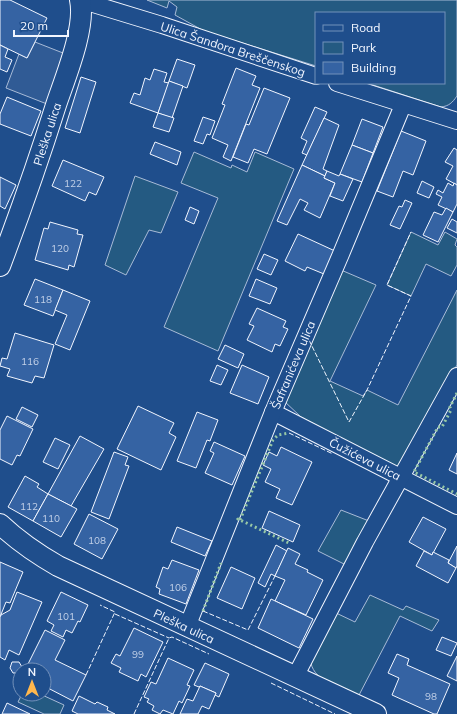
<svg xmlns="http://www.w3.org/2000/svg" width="457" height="714" viewBox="0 0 457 714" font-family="Mulish,sans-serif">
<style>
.green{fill:#245a82;stroke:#a8bbd7}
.parking{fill:#305b95;stroke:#a8bbd7}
.building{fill:#3563a3;stroke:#f2f6ff}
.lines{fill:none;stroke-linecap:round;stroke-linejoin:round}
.minor-casing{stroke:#f2f6ff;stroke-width:18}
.tertiary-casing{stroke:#f2f6ff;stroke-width:22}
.minor{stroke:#1f4e8c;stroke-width:16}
.tertiary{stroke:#1f4e8c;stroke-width:20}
.hedge{stroke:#97c8a6;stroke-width:3;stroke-dasharray:2 3;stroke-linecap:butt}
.fence{stroke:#f2f6ff;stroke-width:1;stroke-dasharray:5 2;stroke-linecap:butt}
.labels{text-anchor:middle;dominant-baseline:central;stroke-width:3;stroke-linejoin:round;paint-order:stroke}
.number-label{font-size:10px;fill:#c3d1e8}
.street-label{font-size:12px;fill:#f2f6ff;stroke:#1f4e8c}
</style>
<rect width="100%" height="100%" fill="#1f4e8c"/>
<!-- green -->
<g class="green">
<path d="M 147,0 L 457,0 L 457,96 C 452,103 449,106 441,107 L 367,83 L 444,83 L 444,13 L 316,13 L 316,66 L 204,31 L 175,15 L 177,7 L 169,1 L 167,8 Z"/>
<polygon points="194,152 231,168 232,165 247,172 255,152 294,169 218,351 164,327 218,198 181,183"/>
<polygon points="135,176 178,192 161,233 149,230 126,275 105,265"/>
<polygon points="411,232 438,245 445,232 457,239 455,245 457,247 457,265 451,276 426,264 411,296 387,285"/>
<polygon points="341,270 376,285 330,381 363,396 367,390 398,405 457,290 457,365 402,462 397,468 301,417 283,400"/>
<polygon points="341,510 369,521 346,565 318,551"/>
<path d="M 370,595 L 403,610 L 406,606 L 439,620 L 432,631 L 400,616 L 358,697 C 343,690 314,681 311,663 L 334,612 L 355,622 Z"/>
<polygon points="22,694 40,694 64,705 60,714 44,714 18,702"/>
</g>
<!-- parking -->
<polygon class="parking" points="35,42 63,53 47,104 6,88 19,54 27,58"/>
<!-- building -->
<g class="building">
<polygon points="0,0 10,0 47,18 27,58 0,45"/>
<polygon points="0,45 8,49 5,57 12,60 7,72 0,69"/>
<polygon points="177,59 195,65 187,88 169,81"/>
<polygon points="236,68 256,76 252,85 260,88 231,161 223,157 228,145 212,138 225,105 222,104"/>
<polygon points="154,69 167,73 164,82 169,83 158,113 130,103 134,93 140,95 145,78 150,80"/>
<polygon points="81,77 96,82 80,133 65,128"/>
<polygon points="169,81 183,86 172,118 158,113"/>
<polygon points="264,88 290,98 267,154 254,149 248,163 233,157 246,124 249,125"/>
<polygon points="7,97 41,111 31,136 0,124 0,114"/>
<polygon points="315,107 327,112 307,155 302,153 307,141 301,138"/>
<polygon points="158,113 174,118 169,132 153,127"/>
<polygon points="203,117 215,121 210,135 207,134 203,144 194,141"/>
<polygon points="324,118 339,125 323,169 327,171 325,176 302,165"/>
<polygon points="362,119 383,127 373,153 352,145"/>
<polygon points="401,131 426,141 413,175 403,171 393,197 377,191"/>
<polygon points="155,142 181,152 177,165 150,154"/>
<polygon points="352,145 373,153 362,182 340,174"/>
<polygon points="454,148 457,150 457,185 446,179 453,166 445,162"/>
<polygon points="63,160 104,177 96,195 89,192 85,201 52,186"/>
<polygon points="302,165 325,176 324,178 335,183 320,218 304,210 308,203 300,199 287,225 277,221"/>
<polygon points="327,171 339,176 340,174 353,179 343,201 330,196 335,183 324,178"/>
<polygon points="0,177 16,185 5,209 0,206"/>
<polygon points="422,181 434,187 429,198 417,193"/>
<polygon points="448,183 453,186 454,183 457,185 457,204 453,212 438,205 442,197 436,194 438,190 443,193"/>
<polygon points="405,200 412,203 400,229 390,225 399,206 402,207"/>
<polygon points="190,207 199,211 194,224 185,220"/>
<polygon points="446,208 453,212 438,242 423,235 434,212 442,215"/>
<polygon points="452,219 457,222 457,233 447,228"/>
<polygon points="50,222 78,230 77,234 83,235 74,267 69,265 68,270 35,260 44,228 48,229"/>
<polygon points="298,234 335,251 324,274 307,267 305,271 285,261"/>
<polygon points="264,254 278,260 271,275 257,269"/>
<polygon points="35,279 63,290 53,316 24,305"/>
<polygon points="256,279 277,288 270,304 249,296"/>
<polygon points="63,290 90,301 70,350 55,344 67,315 55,310"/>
<polygon points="257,308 286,321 283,327 288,329 280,346 275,344 272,352 247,340 254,326 249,324"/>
<polygon points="15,333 54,345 44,378 35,376 32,383 7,376 10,369 0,366 2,358 7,359"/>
<polygon points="225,345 244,354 238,368 218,359"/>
<polygon points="217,365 228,370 221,385 210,381"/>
<polygon points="242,365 269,377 258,404 230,393"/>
<polygon points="138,406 174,423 169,433 176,437 161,470 117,449"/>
<polygon points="22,407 38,415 32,427 16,419"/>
<polygon points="197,412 218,420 210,441 207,440 196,468 177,461"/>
<polygon points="7,416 33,429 20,456 17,455 12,465 0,459 0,430"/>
<polygon points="80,436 104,449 71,506 48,494"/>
<polygon points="55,438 70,445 58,469 43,462"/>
<polygon points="214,442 245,456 232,485 205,473 214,453 210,451"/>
<polygon points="281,447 312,462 292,505 276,498 280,489 265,482 271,469 263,465 269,452 277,456"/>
<polygon points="114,452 128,457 125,465 129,466 109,519 91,512"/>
<polygon points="457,453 457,474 449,470"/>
<polygon points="25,476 39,484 37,487 48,494 33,521 8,507"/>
<polygon points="48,494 77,509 61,537 33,521"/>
<polygon points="269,511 300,525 293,542 262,528"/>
<polygon points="89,514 118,529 102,559 74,544"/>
<polygon points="423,517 446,529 432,555 409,542"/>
<polygon points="177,527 212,541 205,556 171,542"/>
<polygon points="276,545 287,551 275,576 271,574 265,587 258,583"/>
<polygon points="457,546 457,566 456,568 448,563"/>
<polygon points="288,548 300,554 295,564 308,570 307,572 323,580 306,615 275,601 285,580 275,576"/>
<polygon points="424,551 432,555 433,552 449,560 448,563 456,568 448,583 416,566"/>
<polygon points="172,560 199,570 186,604 159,594 160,589 156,587 163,567 168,569"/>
<polygon points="0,562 23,572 10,603 6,602 0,617"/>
<polygon points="231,567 255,578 242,609 217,598"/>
<polygon points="17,592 42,602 19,655 9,650 5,660 0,657 0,617 1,615 10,610"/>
<polygon points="61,592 88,605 80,622 78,621 72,633 66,630 63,637 51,631 54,625 47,621"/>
<polygon points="271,599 313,619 299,648 258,628"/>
<polygon points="134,628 163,642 146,677 141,674 138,681 119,672 121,668 111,663 116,654 120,656"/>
<polygon points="45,630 65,640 55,660 86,675 73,701 44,686 44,670 25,670"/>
<polygon points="442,637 457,643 451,656 436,650"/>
<polygon points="397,654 409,659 407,665 450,684 437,714 434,714 392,695 399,678 388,673"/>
<polygon points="457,656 457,681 447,676"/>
<polygon points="168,658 194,670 187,685 190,686 182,703 179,701 173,714 163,710 160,714 152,710 154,706 147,702 149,699 144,697 151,682 156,684"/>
<polygon points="12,662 19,662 22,667 20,670 20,673 13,673 10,668"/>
<polygon points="205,663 229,674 219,697 215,695 216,693 200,686 199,687 194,685"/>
<polygon points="200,686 216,693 209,709 202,706 198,714 180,714 187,699 193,701"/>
<polygon points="79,696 95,704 97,702 108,707 107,710 115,714 78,714 72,711"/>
<polygon points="7,703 30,714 2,714"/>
</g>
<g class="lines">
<defs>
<g id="minor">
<polyline points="80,0 162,25 316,76"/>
<polyline points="337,83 457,121"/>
<polyline points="273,412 457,506"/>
<polyline points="187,627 273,412 341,254 403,105"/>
<polyline points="295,677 365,542 457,376"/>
</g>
<g id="tertiary">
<path d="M 0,266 C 20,213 39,159 56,105 C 65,78 86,28 80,0"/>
<path d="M 0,524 C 18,541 37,554 58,566 L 376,714"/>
</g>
</defs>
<!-- minor casing -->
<use href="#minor" class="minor-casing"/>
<!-- tertiary casing -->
<use href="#tertiary" class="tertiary-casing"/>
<!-- minor -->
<use href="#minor" class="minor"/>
<!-- tertiary -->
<use href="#tertiary" class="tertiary"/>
<!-- hedge -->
<g class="hedge">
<polyline points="457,393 450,407 451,410 442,427 438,427 414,472 457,494"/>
<polyline points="237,520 238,519 291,544"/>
<polyline points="240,520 273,440 278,435 289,433"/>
<polyline points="203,611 221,563"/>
</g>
<!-- fence -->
<g class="fence">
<polyline points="309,340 349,422 367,390 411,296 387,285 411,232"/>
<polyline points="289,433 333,454"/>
<polyline points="203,611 248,630 275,576"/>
<polyline points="115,614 169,638"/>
<polyline points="86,675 115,612 100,605"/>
<polyline points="271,683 335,714"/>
<polyline points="134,714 169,638 172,637 209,654"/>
</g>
</g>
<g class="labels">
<!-- number labels -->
<g class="number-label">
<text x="73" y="183">122</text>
<text x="60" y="248">120</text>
<text x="43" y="299">118</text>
<text x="30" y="361">116</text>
<text x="29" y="506">112</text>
<text x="51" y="518">110</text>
<text x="97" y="540">108</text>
<text x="178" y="587">106</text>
<text x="66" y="616">101</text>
<text x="138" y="654">99</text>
<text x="431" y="696">98</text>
</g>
<!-- street labels -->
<g class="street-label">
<text transform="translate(233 49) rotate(18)">Ulica Šandora Breščenskog</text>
<text transform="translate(47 134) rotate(-72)">Pleška ulica</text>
<text transform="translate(293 365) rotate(-67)">Šafranićeva ulica</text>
<text transform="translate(365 459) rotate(27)">Čužićeva ulica</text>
<text transform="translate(184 626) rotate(25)">Pleška ulica</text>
</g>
</g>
<!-- legend -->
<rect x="315" y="12" width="130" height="72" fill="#1f4e8c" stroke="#7391ba"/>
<rect x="323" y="25" width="20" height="6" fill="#1f4e8c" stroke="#7391ba"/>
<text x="351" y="32" font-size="12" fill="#f2f6ff">Road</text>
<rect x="323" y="42" width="20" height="12" fill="#245a82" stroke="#7391ba"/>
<text x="351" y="52" font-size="12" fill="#f2f6ff">Park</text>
<rect x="323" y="62" width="20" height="12" fill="#3563a3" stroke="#7391ba"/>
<text x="351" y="72" font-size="12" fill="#f2f6ff">Building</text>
<!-- north arrow -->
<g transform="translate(32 682)"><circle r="19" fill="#1f4e8c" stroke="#7391ba"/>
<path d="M0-3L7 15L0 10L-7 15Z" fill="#ffb74d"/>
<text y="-6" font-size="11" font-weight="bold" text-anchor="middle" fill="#f2f6ff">N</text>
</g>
<!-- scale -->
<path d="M14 30v6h54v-6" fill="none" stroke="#f2f6ff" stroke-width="2"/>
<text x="20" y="30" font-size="12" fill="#f2f6ff" stroke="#1f4e8c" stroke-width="3" paint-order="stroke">20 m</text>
</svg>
